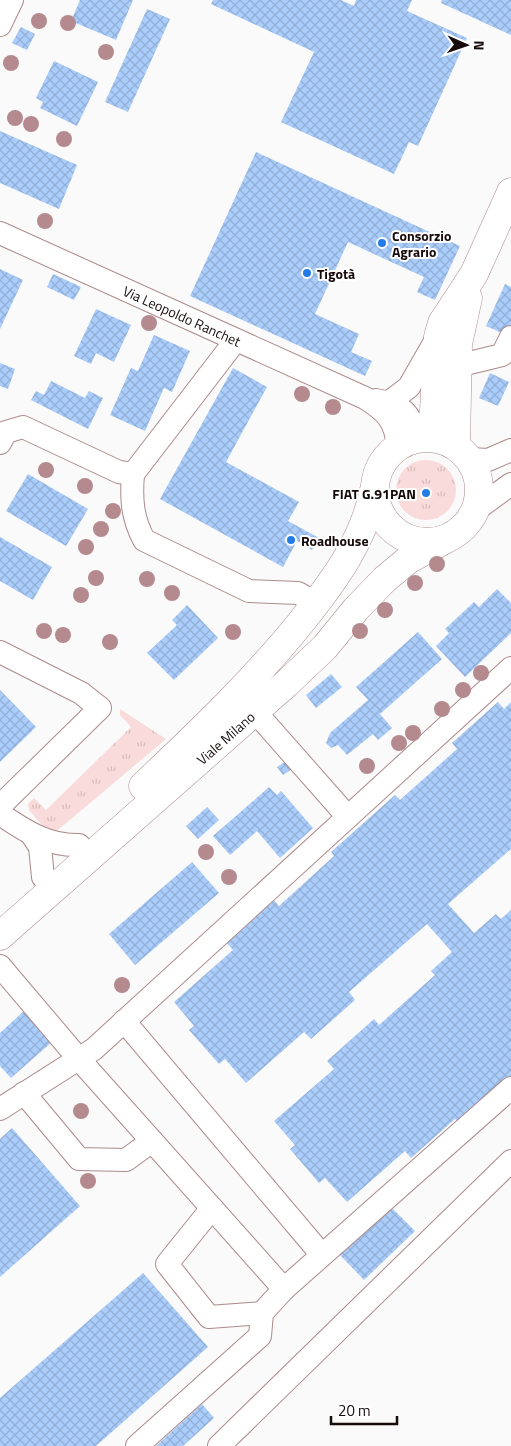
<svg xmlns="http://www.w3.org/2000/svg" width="511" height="1446" viewBox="0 0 511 1446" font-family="'Titillium Web',sans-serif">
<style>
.grass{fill:url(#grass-tufts)}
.building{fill:url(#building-cross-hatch)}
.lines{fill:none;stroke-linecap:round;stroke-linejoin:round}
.minor-casing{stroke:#ac8a8b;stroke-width:24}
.major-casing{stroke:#ac8a8b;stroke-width:29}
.minor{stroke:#fff;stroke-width:22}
.major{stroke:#fff;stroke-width:28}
.tree{fill:#b48a8e}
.poi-dot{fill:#227ce5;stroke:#fff;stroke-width:2}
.labels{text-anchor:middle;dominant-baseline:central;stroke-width:4;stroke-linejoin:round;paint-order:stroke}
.poi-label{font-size:14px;font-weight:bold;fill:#160a0b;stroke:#fff;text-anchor:start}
.street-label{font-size:14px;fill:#160a0b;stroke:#fff}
</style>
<defs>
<pattern id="grass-tufts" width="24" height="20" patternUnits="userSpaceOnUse" patternTransform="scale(1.25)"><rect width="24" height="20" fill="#fadbdb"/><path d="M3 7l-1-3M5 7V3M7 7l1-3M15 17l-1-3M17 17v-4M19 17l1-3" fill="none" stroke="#d6bbbb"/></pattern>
<pattern id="building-cross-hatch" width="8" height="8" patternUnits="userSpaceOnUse" patternTransform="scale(1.25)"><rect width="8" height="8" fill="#aacdfb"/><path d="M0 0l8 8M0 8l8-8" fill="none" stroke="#92afd6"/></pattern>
</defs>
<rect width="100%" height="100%" fill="#fafafa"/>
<!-- grass -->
<g class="grass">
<circle cx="426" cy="490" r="30"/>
<polygon points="120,709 166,739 58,830 46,830 29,810 28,804 34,798 46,810 131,727 120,715"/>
</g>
<!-- building -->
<g class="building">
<polygon points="80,0 133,0 116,40 71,21"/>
<polygon points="213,0 341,0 354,6 356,0 412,0 407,11 467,38 418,146 409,142 394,174 281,122 314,52 211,4"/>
<polygon points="442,0 511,0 511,35 441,3"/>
<polygon points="147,9 170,19 128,112 105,102"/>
<polygon points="21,27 35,34 27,50 12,43"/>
<polygon points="54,61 98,82 77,126 40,108 43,102 36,98"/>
<polygon points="0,131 77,165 59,209 0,183"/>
<polygon points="256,152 460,246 435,300 417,292 424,277 348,242 315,314 359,334 351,352 372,361 365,376 190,296"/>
<polygon points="0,269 23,280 0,329"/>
<polygon points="53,274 81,287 74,300 47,287"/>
<polygon points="505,284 511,287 511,337 486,326"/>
<polygon points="96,309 131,325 114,362 96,353 91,364 74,356"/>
<polygon points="154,335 190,351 172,392 164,388 145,431 110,415 131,368 138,371"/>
<polygon points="0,363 15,369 8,389 0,386"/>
<polygon points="233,368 267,387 226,462 299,502 288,521 319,538 312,550 297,541 283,567 160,499"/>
<polygon points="490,373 509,382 498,406 479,398"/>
<polygon points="51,381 85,398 89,391 103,398 88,429 31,400 36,391 44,395"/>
<polygon points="28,474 88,509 66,546 6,511"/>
<polygon points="0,537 52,567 33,600 0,581"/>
<polygon points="497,589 511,603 511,633 465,677 436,646 449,633 445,629 474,602 479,607"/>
<polygon points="187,605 218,638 174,680 147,653 177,625 172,620"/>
<polygon points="418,632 442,659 380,714 392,728 378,740 373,734 347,755 338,745 331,748 326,743 330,733 368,700 356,687"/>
<polygon points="331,674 342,687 316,708 306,695"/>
<polygon points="0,690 36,727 0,762"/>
<polygon points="498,702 504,709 511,702 511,849 448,904 474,933 496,914 501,919 511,910 511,1076 458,1122 455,1119 411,1158 405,1151 347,1202 325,1178 319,1183 290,1149 295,1145 274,1121 334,1069 327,1061 374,1019 379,1025 435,975 431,971 452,952 427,924 349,992 355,1000 311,1039 304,1032 246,1083 225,1059 219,1064 189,1030 194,1026 174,1002 233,950 226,942 274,900 279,906 334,856 331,852 395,795 400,800 457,749 452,743"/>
<polygon points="286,761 292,769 283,775 277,767"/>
<polygon points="269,787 277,795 281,791 313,828 280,858 257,831 230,855 213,836"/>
<polygon points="207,807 219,820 198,839 186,826"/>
<polygon points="192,862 219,893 135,965 109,934"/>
<polygon points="25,1010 53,1041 11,1078 0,1066 0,1033"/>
<polygon points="12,1128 80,1206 0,1277 0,1139"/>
<polygon points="391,1207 415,1231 364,1280 340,1255"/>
<polygon points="143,1273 208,1347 96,1446 0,1446 0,1398"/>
<polygon points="202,1404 214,1418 183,1446 156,1446"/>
</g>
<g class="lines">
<defs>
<g id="minor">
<polyline points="0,25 12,0"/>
<path id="s1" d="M 0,233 L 365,398 C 387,412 395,420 398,446"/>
<polyline points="457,366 502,355 511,337"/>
<path d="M 376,400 C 403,404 409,413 419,438"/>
<polyline points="388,403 409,387 437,338"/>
<polyline points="0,443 6,432 23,427 119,472 133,474 236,340"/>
<polyline points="470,459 488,460 511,450"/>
<path d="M 133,474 C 131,499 132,517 144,540 L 249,591 L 298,593 L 316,603"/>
<polyline points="477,509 511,484"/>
<polyline points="0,652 81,693 100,708 0,806"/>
<polyline points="243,698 348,817"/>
<path d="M 0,814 C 25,831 48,846 79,845"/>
<polyline points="32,835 40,847 43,877"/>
<polyline points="0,966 78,1058 284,1289"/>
<polyline points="124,1021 322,1255"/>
<polyline points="24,1093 79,1159 126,1160 152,1141"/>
<polyline points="0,1109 94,1049 511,668"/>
<polyline points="212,1208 167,1264 209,1317 262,1313"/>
<polyline points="137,1446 260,1336 262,1313 284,1289 511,1088"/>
<polyline points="219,1446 511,1161"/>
</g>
<g id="major">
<polyline points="423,437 432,421 434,411 438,337 442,323 474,274 511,192"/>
<circle cx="427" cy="490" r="52"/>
<polyline points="456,444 458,344 468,298"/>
<path d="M 143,786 C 200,732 257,678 306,616 C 336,578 364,539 374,490"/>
<path id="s2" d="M 0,936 L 286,684 L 325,647 L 356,609 L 385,579 L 408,560 L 446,539"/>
</g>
</defs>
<!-- minor casing -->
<use href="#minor" class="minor-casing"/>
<!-- major casing -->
<use href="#major" class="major-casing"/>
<!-- minor -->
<use href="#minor" class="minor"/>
<!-- major -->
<use href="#major" class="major"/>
</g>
<!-- trees -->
<g class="tree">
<circle cx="39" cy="21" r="8"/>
<circle cx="68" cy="23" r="8"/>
<circle cx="106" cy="52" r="8"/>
<circle cx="11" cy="63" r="8"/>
<circle cx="15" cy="118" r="8"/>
<circle cx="31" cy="124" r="8"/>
<circle cx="64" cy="139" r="8"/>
<circle cx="45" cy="221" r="8"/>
<circle cx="149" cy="323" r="8"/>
<circle cx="302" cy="394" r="8"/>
<circle cx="333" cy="407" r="8"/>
<circle cx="46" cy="470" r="8"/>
<circle cx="85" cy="486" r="8"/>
<circle cx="113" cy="511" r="8"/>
<circle cx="101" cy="529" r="8"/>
<circle cx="86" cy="547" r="8"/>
<circle cx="437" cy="564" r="8"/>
<circle cx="96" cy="578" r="8"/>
<circle cx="147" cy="579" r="8"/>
<circle cx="415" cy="583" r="8"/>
<circle cx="172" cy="593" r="8"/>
<circle cx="81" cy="595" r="8"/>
<circle cx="385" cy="610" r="8"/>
<circle cx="44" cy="631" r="8"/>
<circle cx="360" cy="631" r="8"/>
<circle cx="233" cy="632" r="8"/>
<circle cx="63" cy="635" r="8"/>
<circle cx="110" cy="642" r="8"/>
<circle cx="481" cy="673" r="8"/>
<circle cx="463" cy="690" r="8"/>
<circle cx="442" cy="709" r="8"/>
<circle cx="413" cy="733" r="8"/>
<circle cx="399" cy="743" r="8"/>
<circle cx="367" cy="766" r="8"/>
<circle cx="206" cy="852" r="8"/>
<circle cx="229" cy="877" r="8"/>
<circle cx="122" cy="985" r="8"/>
<circle cx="81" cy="1111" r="8"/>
<circle cx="88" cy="1181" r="8"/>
</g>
<!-- markers -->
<g class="poi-dot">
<circle cx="382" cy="243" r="5"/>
<circle cx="307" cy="273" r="5"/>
<circle cx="426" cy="493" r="5"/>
<circle cx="291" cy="540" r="5"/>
</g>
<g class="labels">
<!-- poi labels -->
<g class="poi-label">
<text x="392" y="235">Consorzio<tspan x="392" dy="16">Agrario</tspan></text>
<text x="317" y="273">Tigotà</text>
<text x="416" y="493" text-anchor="end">FIAT G.91PAN</text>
<text x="301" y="540">Roadhouse</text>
</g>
<!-- street labels -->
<g class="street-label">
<text stroke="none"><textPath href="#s1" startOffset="200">Via Leopoldo Ranchet</textPath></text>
<text stroke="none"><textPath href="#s2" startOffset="300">Viale Milano</textPath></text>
</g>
</g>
<!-- north arrow -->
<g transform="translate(466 45) rotate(92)" stroke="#ffffff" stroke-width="4" paint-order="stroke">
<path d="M0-4L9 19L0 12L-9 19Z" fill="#160a0b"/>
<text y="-8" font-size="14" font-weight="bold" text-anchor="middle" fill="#160a0b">N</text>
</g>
<!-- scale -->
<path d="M331 1416v8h66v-8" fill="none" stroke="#160a0b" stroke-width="2.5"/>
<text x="338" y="1416" font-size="15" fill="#160a0b" stroke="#ffffff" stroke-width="4" paint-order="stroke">20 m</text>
</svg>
